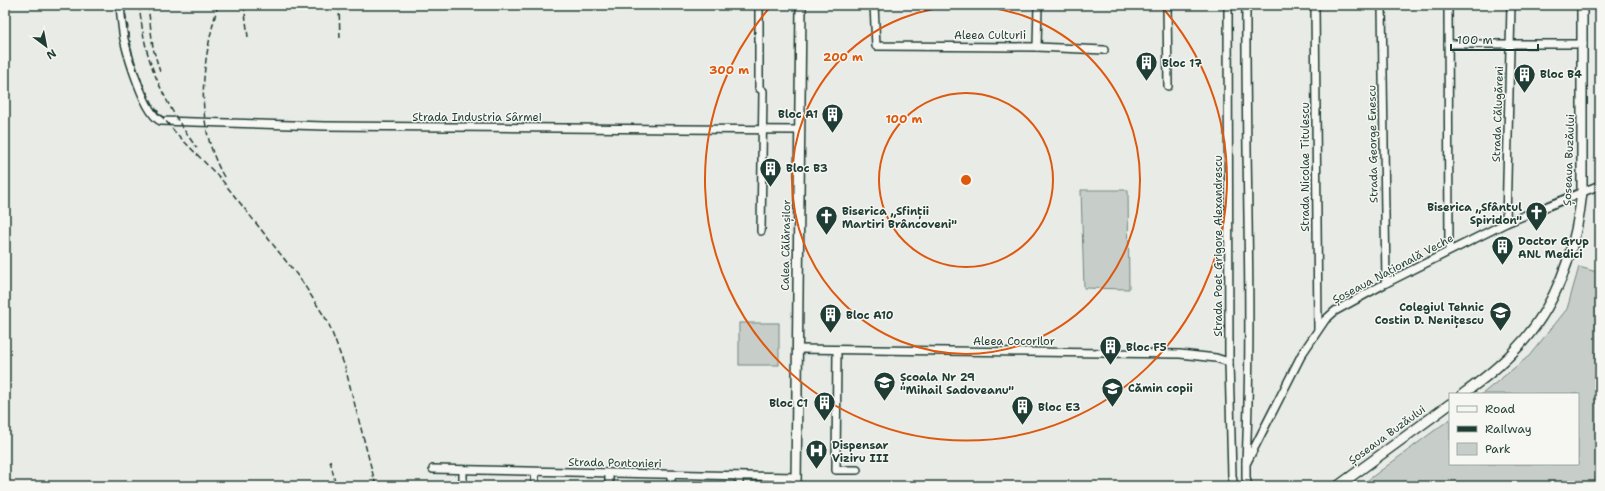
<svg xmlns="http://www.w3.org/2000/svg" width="1605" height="491" viewBox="0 0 1605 491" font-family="'Shantell Sans',sans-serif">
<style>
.green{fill:#c7cec9;stroke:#73867e}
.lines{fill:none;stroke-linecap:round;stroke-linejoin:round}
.minor-casing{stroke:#1f3d34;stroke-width:10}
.major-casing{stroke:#1f3d34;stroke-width:12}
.minor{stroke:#f6f6f2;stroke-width:7}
.major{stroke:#f6f6f2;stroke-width:9}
.rail{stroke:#1f3d34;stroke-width:1.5;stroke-dasharray:6 3;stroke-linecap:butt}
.ring{fill:none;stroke:#de580e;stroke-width:2}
.labels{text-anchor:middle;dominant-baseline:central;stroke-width:3;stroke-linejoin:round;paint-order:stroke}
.street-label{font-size:11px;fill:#1f3d34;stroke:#f6f6f2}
.poi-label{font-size:11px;font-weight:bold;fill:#1f3d34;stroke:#f6f6f2;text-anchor:start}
.centre{fill:#de580e;stroke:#f6f6f2;stroke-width:2}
.ring-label{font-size:12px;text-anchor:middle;font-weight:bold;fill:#de580e;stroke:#f6f6f2;stroke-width:3;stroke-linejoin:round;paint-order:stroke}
</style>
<rect width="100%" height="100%" fill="#e9ebe7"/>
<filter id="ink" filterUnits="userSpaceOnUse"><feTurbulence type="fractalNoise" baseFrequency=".025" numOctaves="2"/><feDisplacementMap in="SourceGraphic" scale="8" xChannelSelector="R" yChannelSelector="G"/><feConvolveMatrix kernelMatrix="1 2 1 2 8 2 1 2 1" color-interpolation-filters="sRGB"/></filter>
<g filter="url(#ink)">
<!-- green -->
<g class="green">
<polygon points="1081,190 1128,190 1129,289 1084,288"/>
<polygon points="1600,263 1600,486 1360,486 1450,419 1450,464 1578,464 1578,394 1482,394 1529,356 1567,309 1579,267 1597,272"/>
<rect x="739" y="323" width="40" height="42"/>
</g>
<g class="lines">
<defs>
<g id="minor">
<path d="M 120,5 C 121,16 122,28 124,39 C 128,56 145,115 161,121 L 325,126 L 799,130"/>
<polyline points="759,5 759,88 763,91 761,231"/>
<polyline points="874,5 876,46 1037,47 1104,50"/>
<polyline points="1167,5 1168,86"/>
<polyline points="1228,5 1229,362 1232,476 1234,486"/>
<path d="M 1246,5 C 1245,157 1253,309 1246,462"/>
<polyline points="1315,5 1318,329"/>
<polyline points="1382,5 1386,283"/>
<polyline points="1448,5 1449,251"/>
<polyline points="1448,44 1583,44"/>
<polyline points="1037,47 1038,5"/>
<polyline points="1506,223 1511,5"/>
<polyline points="797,349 1180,354 1216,358 1229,362"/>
<polyline points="837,350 836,470 857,470"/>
<polyline points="433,469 796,477"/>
<polyline points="609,474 609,486"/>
<polyline points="739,476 739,486"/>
<polyline points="463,486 463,471"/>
<polyline points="535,486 535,472"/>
<polyline points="671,486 671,475"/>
<polyline points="1248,486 1246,478 1246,464 1302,354 1325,320 1335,311 1386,283 1506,223 1600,185"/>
</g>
<g id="major">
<path d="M 1463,394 C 1481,381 1499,367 1514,351 C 1556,309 1576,250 1582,192 L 1582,5"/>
<polyline points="796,486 801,5"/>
<polyline points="1338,486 1450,404"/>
</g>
</defs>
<!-- minor casing -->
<use href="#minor" class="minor-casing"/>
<!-- major casing -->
<use href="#major" class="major-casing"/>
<!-- minor -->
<use href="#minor" class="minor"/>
<!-- major -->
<use href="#major" class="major"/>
<!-- rail -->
<g class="rail">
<polyline points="124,5 133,59 142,83 155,108 175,132 221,179 301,280 328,322 345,367 376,486"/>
<path d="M 139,5 C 141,20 143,36 147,51 C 156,84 176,121 197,148"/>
<polyline points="148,5 153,48 160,72"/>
<path d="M 218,5 C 202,63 193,122 224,177"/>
<polyline points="244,5 248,37"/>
<polyline points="339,5 340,40"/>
<polyline points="330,460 336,486"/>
</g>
</g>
</g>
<!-- distance rings -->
<g class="ring">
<circle cx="966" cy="180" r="87"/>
<circle cx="966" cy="180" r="174"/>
<path d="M1160 5A261 261 0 1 1 772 5"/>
</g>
<!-- icons -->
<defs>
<symbol id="building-pin" viewBox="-11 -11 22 30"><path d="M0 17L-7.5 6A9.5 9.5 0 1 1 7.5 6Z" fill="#1f3d34" stroke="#f6f6f2"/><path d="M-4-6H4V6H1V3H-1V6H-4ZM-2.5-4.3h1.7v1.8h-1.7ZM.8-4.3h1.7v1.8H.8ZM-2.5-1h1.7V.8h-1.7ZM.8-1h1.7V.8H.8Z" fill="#fff"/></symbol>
<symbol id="church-pin" viewBox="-11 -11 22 30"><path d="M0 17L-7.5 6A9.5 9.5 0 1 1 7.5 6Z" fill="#1f3d34" stroke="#f6f6f2"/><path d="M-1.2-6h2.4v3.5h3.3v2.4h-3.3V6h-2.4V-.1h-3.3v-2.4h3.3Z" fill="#fff"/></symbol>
<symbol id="university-pin" viewBox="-11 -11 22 30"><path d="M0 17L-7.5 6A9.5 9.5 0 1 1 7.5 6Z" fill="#1f3d34" stroke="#f6f6f2"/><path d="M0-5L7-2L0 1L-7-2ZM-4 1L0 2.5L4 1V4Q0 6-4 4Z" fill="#fff"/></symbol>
<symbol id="school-pin" viewBox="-11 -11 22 30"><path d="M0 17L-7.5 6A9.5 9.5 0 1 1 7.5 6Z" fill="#1f3d34" stroke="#f6f6f2"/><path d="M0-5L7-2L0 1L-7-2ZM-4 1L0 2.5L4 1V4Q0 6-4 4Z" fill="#fff"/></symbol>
<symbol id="hospital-pin" viewBox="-11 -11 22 30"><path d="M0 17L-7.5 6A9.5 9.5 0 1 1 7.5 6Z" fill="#1f3d34" stroke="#f6f6f2"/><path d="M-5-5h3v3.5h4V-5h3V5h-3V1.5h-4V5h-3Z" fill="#fff"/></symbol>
</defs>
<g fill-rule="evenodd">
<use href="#building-pin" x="1134" y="50" width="25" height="34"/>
<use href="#building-pin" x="1512" y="62" width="25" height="34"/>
<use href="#building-pin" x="820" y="102" width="25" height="34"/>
<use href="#building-pin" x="758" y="156" width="25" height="34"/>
<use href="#church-pin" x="1524" y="200" width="25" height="34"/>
<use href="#church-pin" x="814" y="204" width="25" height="34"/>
<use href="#building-pin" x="1490" y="234" width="25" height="34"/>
<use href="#university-pin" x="1488" y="300" width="25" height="34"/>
<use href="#building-pin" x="818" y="302" width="25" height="34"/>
<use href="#building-pin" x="1098" y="334" width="25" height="34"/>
<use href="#school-pin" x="872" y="370" width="25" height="34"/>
<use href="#school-pin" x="1100" y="376" width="25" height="34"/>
<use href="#building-pin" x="812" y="390" width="25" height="34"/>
<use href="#building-pin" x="1010" y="394" width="25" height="34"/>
<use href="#hospital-pin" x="804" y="438" width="25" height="34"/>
</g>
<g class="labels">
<!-- street labels -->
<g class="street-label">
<text x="990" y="35">Aleea Culturii</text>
<text transform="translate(1498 114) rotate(-88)">Strada Călugăreni</text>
<text x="477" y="117">Strada Industria Sârmei</text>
<text transform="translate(1373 144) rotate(-91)">Strada George Enescu</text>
<text transform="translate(1569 160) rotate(-88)">Șoseaua Buzăului</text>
<text transform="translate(1305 167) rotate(-90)">Strada Nicolae Titulescu</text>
<text transform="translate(786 245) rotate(-89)">Calea Călărașilor</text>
<text transform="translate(1218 246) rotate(-90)">Strada Poet Grigore Alexandrescu</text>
<text transform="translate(1393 269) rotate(-28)">Șoseaua Națională Veche</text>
<text x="1014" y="341">Aleea Cocorilor</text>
<text transform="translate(1387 435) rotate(-36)">Șoseaua Buzăului</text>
<text transform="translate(615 463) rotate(1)">Strada Pontonieri</text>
</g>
<!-- poi labels -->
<g class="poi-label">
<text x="1162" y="63">Bloc 17</text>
<text x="1540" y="74">Bloc B4</text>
<text x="818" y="114" text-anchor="end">Bloc A1</text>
<text x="786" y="168">Bloc B3</text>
<text x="1522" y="207" text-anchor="end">Biserica „Sfântul<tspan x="1522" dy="13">Spiridon"</tspan></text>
<text x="842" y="211">Biserica „Sfinții<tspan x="842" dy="13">Martiri Brâncoveni"</tspan></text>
<text x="1518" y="241">Doctor Grup<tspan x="1518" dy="13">ANL Medici</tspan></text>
<text x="1484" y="307" text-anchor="end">Colegiul Tehnic<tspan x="1484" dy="13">Costin D. Nenițescu</tspan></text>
<text x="846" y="315">Bloc A10</text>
<text x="1126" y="347">Bloc F5</text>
<text x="900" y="377">Școala Nr 29<tspan x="900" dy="13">"Mihail Sadoveanu"</tspan></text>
<text x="1128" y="388">Cămin copii</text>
<text x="808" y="403" text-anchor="end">Bloc C1</text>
<text x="1038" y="407">Bloc E3</text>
<text x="832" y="445">Dispensar<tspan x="832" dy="13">Viziru III</tspan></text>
</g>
</g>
<circle cx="966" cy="180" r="6" class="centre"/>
<g class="ring-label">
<text x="843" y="61">200 m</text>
<text x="729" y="74">300 m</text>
<text x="904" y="123">100 m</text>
</g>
<!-- margin -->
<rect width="1605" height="491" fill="none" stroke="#f6f6f2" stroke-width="20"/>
<rect x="10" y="10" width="1585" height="471" fill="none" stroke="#1f3d34" stroke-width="1.5" filter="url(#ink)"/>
<!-- legend -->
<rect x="1449" y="393" width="130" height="72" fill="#f6f6f2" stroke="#a0aca6"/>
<rect x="1457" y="406" width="20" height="6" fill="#f6f6f2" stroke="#a0aca6"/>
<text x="1485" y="413" font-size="12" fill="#1f3d34">Road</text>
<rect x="1457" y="426" width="20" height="6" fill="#1f3d34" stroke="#a0aca6"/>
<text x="1485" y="433" font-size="12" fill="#1f3d34">Railway</text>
<rect x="1457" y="443" width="20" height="12" fill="#c7cec9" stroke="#a0aca6"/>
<text x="1485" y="453" font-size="12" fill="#1f3d34">Park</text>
<!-- north arrow -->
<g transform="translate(46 46) rotate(148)" stroke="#f6f6f2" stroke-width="3" paint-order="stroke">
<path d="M0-3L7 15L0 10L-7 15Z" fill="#1f3d34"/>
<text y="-6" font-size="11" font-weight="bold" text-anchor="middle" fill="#1f3d34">N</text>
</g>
<!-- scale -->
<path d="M1451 44v6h87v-6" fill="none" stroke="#1f3d34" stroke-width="2"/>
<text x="1457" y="44" font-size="12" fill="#1f3d34" stroke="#f6f6f2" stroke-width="3" paint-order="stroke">100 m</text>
</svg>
